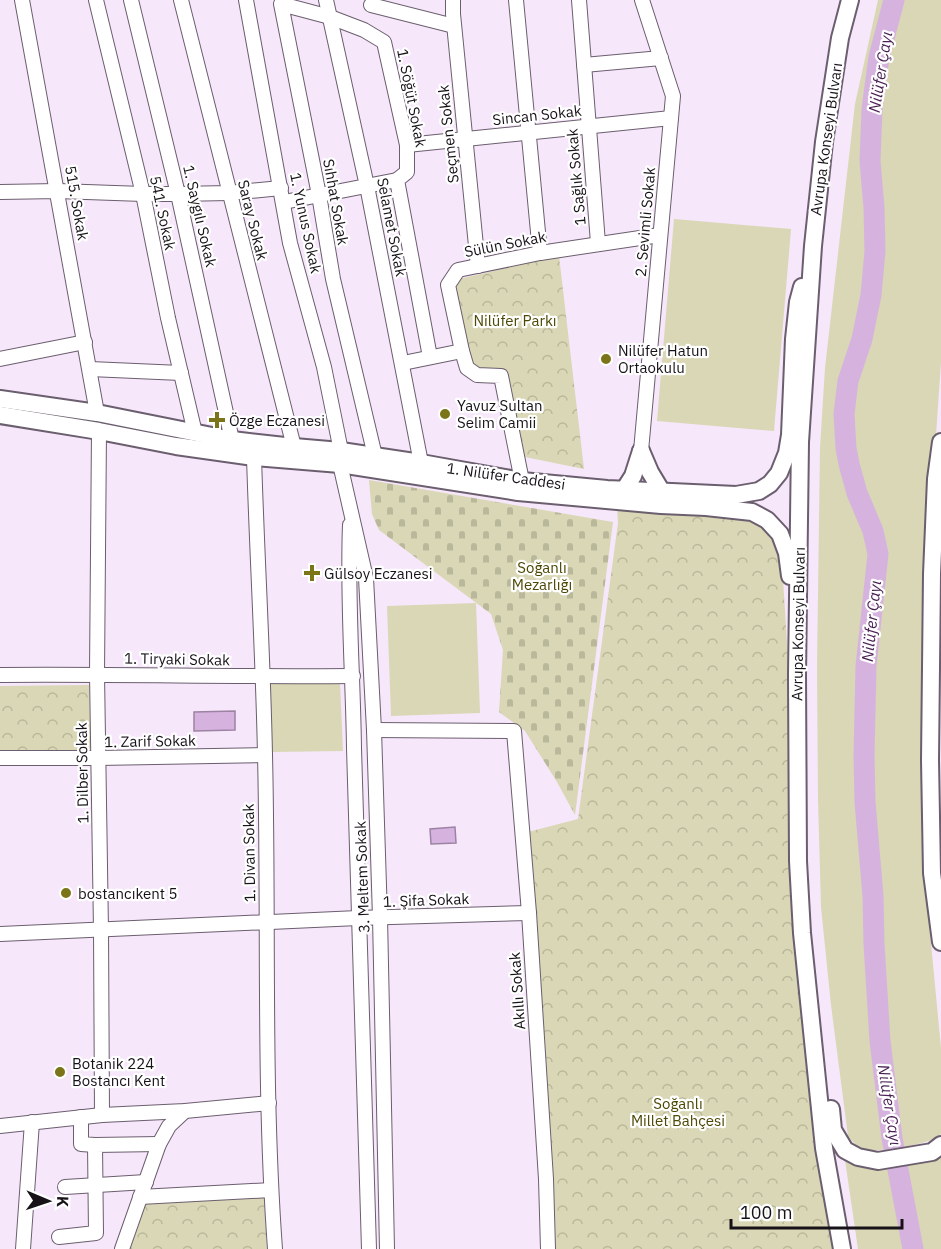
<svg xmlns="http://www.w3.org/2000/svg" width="941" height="1249" viewBox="0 0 941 1249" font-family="'IBM Plex Sans',sans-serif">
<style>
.grass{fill:#d9d7b5}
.forest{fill:url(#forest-crowns)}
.cemetery{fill:url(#cemetery-stones)}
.water{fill:#d6b3df;stroke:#9d83a3;stroke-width:1.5}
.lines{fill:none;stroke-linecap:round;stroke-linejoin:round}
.river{stroke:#d6b3df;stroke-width:21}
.minor-casing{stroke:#6b5e6e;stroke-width:16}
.major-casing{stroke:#6b5e6e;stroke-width:20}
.minor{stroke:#fff;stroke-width:14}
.major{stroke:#fff;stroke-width:16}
.poi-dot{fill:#7b7418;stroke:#fff;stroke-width:2}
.labels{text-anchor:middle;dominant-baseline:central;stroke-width:4.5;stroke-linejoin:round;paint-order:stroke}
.street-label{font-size:15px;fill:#171218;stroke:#fff}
.park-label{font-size:15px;fill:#4d4804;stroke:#fff}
.poi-label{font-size:15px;fill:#171218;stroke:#fff;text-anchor:start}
.water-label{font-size:16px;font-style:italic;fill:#491f54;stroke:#fff}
</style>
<defs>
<pattern id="forest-crowns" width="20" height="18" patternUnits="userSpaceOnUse" patternTransform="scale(1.5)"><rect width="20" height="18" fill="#d9d7b5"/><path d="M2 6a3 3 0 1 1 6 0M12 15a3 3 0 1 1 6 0" fill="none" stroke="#bab89b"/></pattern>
<pattern id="cemetery-stones" width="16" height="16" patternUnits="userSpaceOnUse" patternTransform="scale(1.5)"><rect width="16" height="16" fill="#d9d7b5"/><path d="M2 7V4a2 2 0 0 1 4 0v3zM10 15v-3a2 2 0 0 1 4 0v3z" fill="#bab89b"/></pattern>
</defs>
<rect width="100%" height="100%" fill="#f6e7fa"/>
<!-- grass -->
<g class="grass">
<path d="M 878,0 L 941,0 L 941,362 L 933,479 L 924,870 L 941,1048 L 941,1134 C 932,1144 886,1151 873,1150 C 868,1150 863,1149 859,1149 L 848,1136 L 831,1005 L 821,907 L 818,799 L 817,667 L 820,448 L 825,368 L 855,104 Z"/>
<polygon points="674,219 791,229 774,431 657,421"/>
<polygon points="476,603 480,713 391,716 387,606"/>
<polygon points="272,683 340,683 343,751 273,752 269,756 267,686"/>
<polygon points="941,1155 941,1249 858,1249 845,1160 866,1165"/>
</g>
<!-- forest -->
<g class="forest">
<polygon points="559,256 584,469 525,457 507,370 477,368 466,354 454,291 459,279"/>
<polygon points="617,507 756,518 774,535 782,563 791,707 836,1249 548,1249 528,832 578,819 618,523"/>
<polygon points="89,685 91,754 0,752 0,686"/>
<polygon points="264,1196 267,1249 129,1249 144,1203"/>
</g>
<!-- cemetery -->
<polygon class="cemetery" points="369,480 613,522 575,815 557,782 525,731 499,712 503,650 491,614 379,530 372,514"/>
<!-- water -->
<g class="water">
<polygon points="235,711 235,730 194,731 194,712"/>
<polygon points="455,827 456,843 431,844 430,829"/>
</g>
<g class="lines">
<!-- river -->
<polyline class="river" points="894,0 879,57 872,109 870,161 874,208 875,251 871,295 862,339 848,381 844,414 846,448 849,464 857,493 873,531 878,554 866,666 864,755 865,802 873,896 874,944 880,1041 892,1138 913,1249"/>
<defs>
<g id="minor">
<polyline points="22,0 97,413"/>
<polyline points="96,0 143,194 168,318 195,433"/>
<polyline points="131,0 178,194 232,440"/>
<polyline points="181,0 294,447"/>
<polyline points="246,0 290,243 324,367 341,451 340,464 366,578 374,730 380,917 387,1249"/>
<polyline points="326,0 367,186 421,463"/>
<polyline points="453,0 453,14 478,266"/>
<polyline points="516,0 540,253"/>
<polyline points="579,0 598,243"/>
<polyline points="371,5 454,26"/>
<polyline points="584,65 661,58"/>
<polyline points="407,145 671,118"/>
<polyline points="0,192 58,191 143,194 178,194 229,193 281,188"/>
<polyline points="284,202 397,180"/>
<polyline points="0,359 85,342"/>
<polyline points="403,363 462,351"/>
<polyline points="90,369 181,373"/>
<polyline points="99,431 97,674 101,930 102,1115"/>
<polyline points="641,451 673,96 642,0"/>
<polyline points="375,456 333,279 319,195 281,4 330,17 364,30 384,42 407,145 407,172 397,180 430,357"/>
<path d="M 254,457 C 257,556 263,656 265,755 C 269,920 263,1085 275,1249"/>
<polyline points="522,481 501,376 477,375 467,368 462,351 448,285 458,270 540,253 660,235"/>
<path d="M 350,525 C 347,599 353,674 354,748 C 358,915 363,1082 369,1249"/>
<path d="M 0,675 C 118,674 235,677 353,676"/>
<polyline points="374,730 514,731 529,913 546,1179 548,1249"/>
<polyline points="0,758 98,758 265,755"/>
<polyline points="0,934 358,918 529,913"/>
<polyline points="81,1117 81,1144 95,1145"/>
<polyline points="0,1126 102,1115 185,1111 269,1103"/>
<polyline points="65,1187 146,1182"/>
<polyline points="140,1197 271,1190"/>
<polyline points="59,1237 96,1233 95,1145 159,1144"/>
<polyline points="23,1249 32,1122"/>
<polyline points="122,1249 159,1144 169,1126 185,1111"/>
</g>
<g id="major">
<polyline points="0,399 97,413 232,440 294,447 341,451 421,463 522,481 607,489 736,495 759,491 770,484 779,473 787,453 790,435 794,339 798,302 802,287"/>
<polyline points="0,415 99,431 176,446 254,457 340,464 518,492 661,505 706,507 752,512 767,520 780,534 787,553 790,576"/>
<polyline points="941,442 936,479 932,574 930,760 932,873 941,942"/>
<polyline points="641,451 650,472 662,492 662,499"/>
<polyline points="624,497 624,490 633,476 641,451"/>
<polyline points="831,1109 833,1130 845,1150 858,1157 878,1161 932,1152 941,1145"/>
<polyline points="842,1249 824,1148 802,933 798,861 797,675 800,442 813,246 824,142 840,38 850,0"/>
</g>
</defs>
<!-- minor casing -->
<use href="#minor" class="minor-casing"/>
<!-- major casing -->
<use href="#major" class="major-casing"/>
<!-- minor -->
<use href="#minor" class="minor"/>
<!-- major -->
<use href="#major" class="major"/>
</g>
<!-- markers -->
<g class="poi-dot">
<circle cx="606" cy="359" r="6"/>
<circle cx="445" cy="414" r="6"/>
<path d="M214 411h6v6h6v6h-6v6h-6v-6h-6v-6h6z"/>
<path d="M309 564h6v6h6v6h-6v6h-6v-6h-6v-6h6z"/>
<circle cx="66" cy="893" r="6"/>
<circle cx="60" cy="1072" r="6"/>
</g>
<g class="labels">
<!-- street labels -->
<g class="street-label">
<text transform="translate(412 98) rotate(79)">1. Söğüt Sokak</text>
<text transform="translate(537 115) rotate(-6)">Sincan Sokak</text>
<text transform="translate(448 134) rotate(-96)">Seçmen Sokak</text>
<text transform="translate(826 139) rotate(-82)">Avrupa Konseyi Bulvarı</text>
<text transform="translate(576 177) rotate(-95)">1 Sağlık Sokak</text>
<text transform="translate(336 202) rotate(80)">Sıhhat Sokak</text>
<text transform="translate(77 203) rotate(80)">515. Sokak</text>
<text transform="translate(163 213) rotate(78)">541. Sokak</text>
<text transform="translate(200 216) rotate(77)">1. Saygılı Sokak</text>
<text transform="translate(253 220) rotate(76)">Saray Sokak</text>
<text transform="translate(645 222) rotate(-85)">2. Sevimli Sokak</text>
<text transform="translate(306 223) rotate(78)">1. Yunus Sokak</text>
<text transform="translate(392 227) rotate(79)">Selamet Sokak</text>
<text transform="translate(505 244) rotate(-11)">Sülün Sokak</text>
<text transform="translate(506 476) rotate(8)">1. Nilüfer Caddesi</text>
<text transform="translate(798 624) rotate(-89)">Avrupa Konseyi Bulvarı</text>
<text transform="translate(177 659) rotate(1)">1. Tiryaki Sokak</text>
<text transform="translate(150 741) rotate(-1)">1. Zarif Sokak</text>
<text transform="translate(82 773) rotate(-91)">1. Dilber Sokak</text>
<text transform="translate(249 853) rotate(-91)">1. Divan Sokak</text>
<text transform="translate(362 877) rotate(-92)">3. Meltem Sokak</text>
<text transform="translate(426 900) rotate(-2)">1. Şifa Sokak</text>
<text transform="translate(517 991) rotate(-94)">Akıllı Sokak</text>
</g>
<!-- park labels -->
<g class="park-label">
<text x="515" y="320">Nilüfer Parkı</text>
<text x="542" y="567">Soğanlı<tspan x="542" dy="17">Mezarlığı</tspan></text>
<text x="678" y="1103">Soğanlı<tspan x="678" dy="17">Millet Bahçesi</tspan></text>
</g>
<!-- poi labels -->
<g class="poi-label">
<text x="618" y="350">Nilüfer Hatun<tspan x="618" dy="17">Ortaokulu</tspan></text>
<text x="457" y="405">Yavuz Sultan<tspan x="457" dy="17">Selim Camii</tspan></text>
<text x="229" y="420">Özge Eczanesi</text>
<text x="324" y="573">Gülsoy Eczanesi</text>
<text x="78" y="893">bostancıkent 5</text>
<text x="72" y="1063">Botanik 224<tspan x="72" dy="17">Bostancı Kent</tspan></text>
</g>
<!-- water labels -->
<g class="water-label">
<text transform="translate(880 72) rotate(-81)">Nilüfer Çayı</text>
<text transform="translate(871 621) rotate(-84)">Nilüfer Çayı</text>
<text transform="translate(890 1105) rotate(81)">Nilüfer Çayı</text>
</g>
</g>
<!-- north arrow -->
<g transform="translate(48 1201) rotate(92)" stroke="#ffffff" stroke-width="4.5" paint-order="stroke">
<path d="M0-4.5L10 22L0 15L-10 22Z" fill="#171218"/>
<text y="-9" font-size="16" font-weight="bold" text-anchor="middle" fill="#171218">K</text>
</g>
<!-- scale -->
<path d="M731 1219v9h171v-9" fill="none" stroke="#171218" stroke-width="3"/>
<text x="740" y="1219" font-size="18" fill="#171218" stroke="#ffffff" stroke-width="4.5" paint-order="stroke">100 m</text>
</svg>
